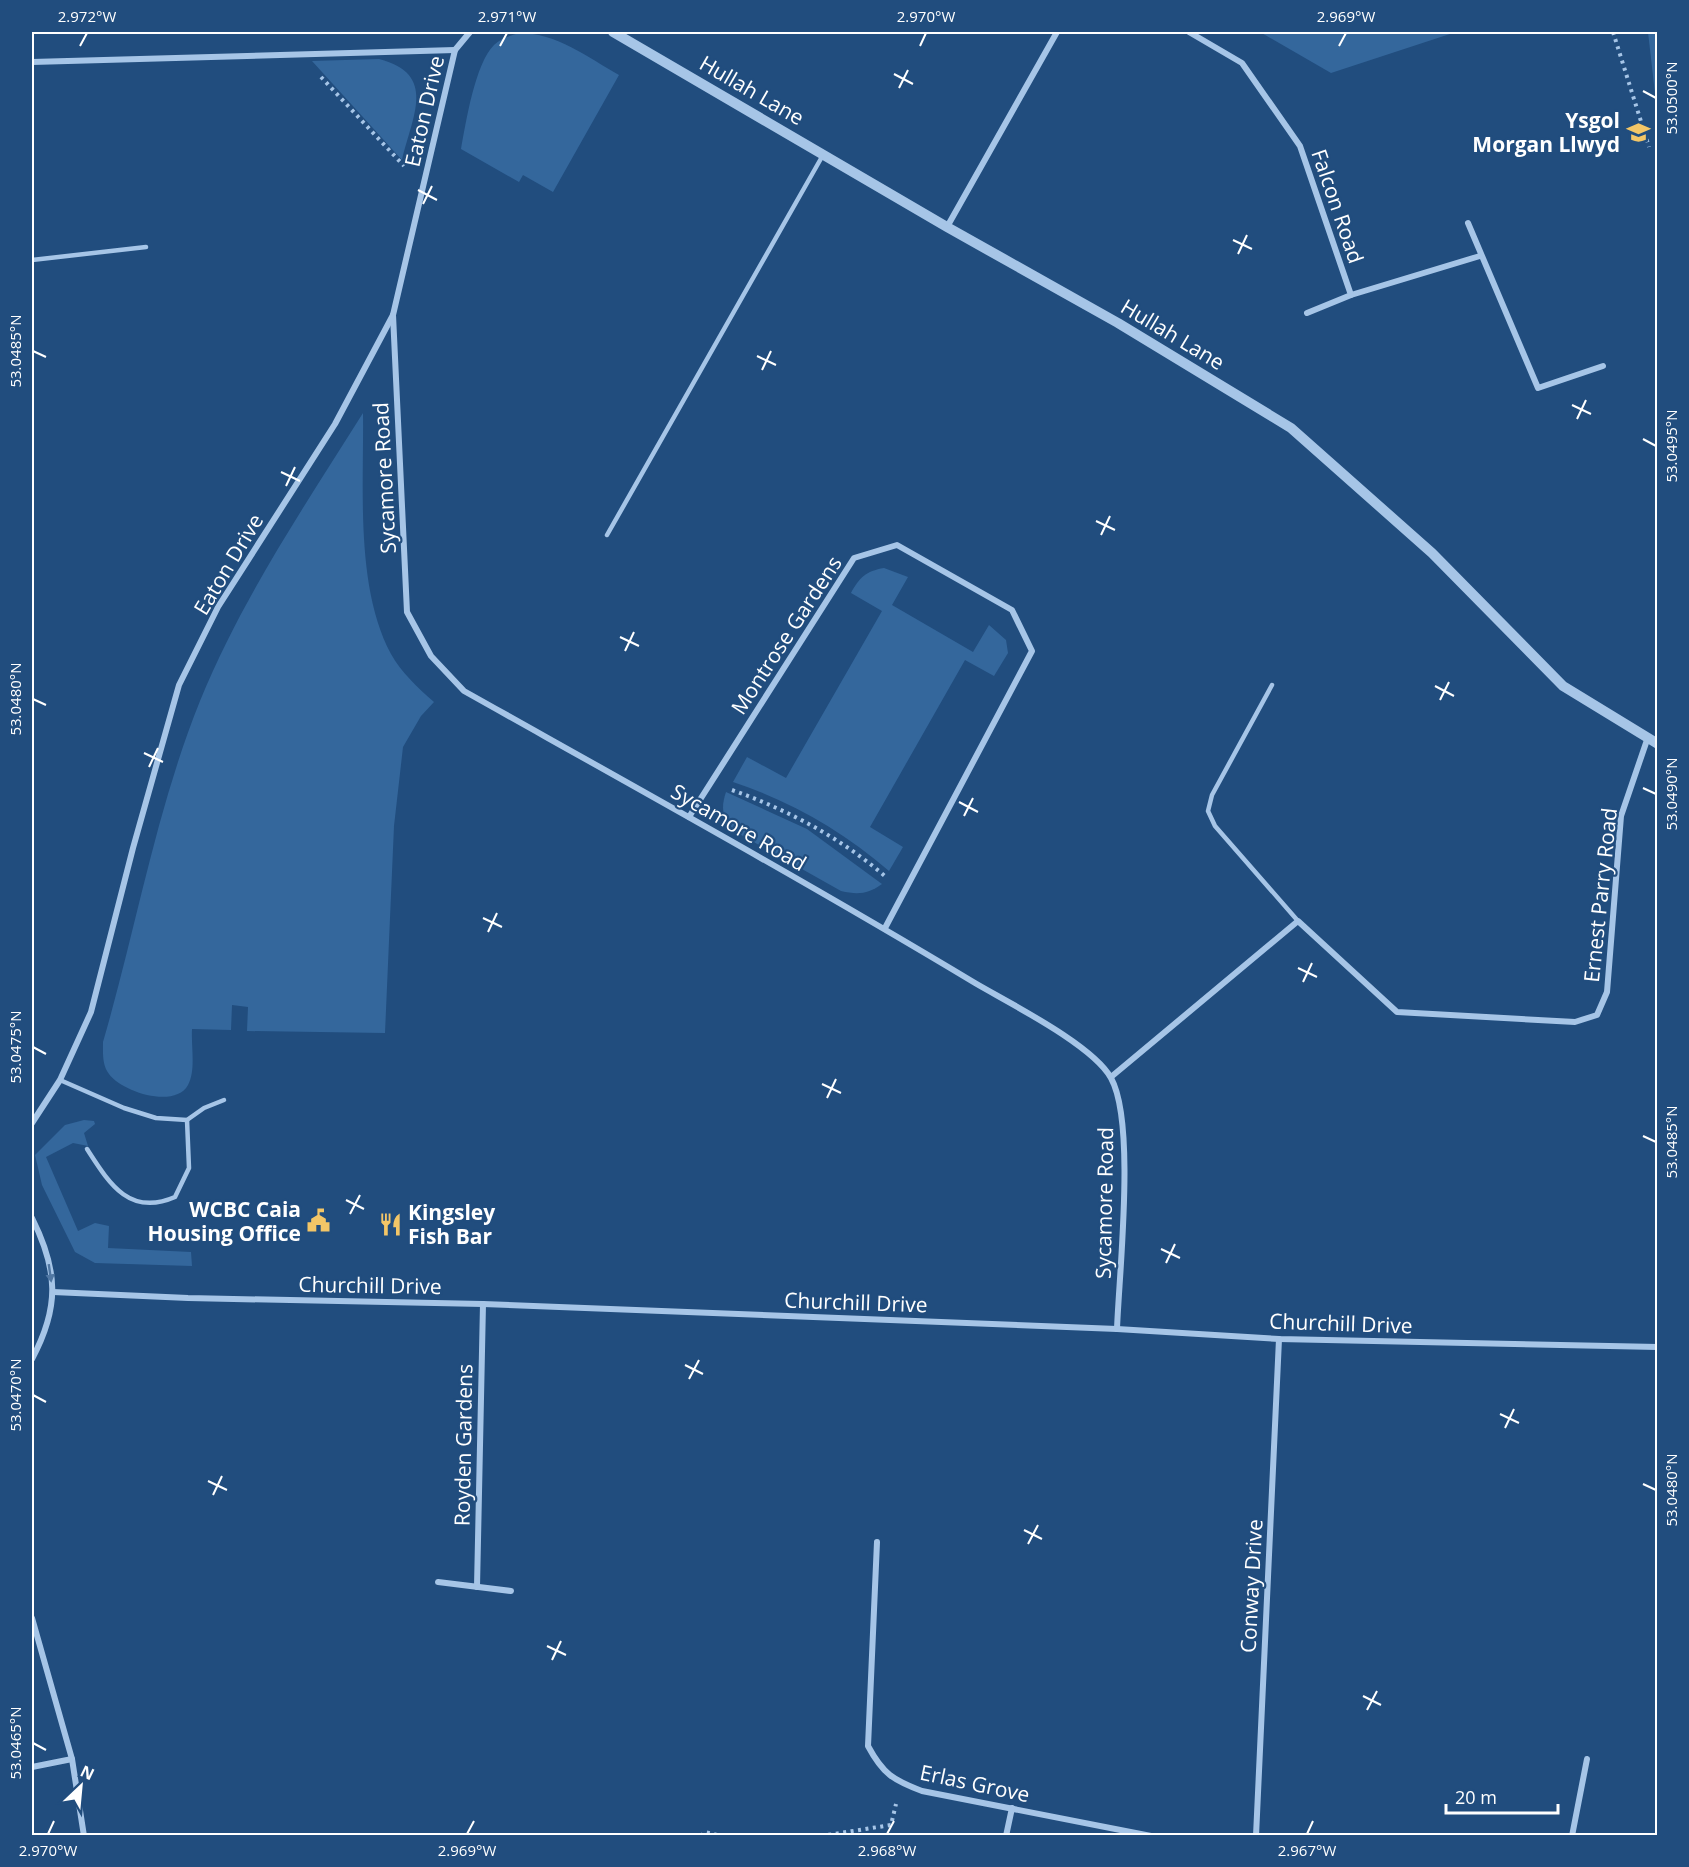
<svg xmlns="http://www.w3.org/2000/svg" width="1689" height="1867" viewBox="0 0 1689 1867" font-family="'Open Sans',sans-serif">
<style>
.green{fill:#34679c}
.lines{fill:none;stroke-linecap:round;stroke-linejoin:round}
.path{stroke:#a6c5e7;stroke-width:4;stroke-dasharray:3 4.5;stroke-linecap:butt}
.service{stroke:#a6c5e7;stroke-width:4.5}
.minor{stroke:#a6c5e7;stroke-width:6}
.tertiary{stroke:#a6c5e7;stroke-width:10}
.oneway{fill:#5077a3}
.ticks{fill:none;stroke:#fff;stroke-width:2}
.labels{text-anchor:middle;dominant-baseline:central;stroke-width:4.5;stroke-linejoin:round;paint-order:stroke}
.street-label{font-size:21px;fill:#fff;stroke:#214d7e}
.poi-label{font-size:21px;font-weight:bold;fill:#fff;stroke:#214d7e;text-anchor:end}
.neatline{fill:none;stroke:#fff;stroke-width:2}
.ticks-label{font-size:15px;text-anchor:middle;fill:#fff}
</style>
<rect width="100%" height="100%" fill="#214d7e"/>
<!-- green -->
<g class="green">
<polygon points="1260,32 1456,32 1331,73"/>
<polygon points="1648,32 1657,32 1657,111"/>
<path d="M 519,33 C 557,33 587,57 619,75 L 553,192 L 523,175 L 519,182 L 461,149 C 466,122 475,64 494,45 C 501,38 510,36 519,33 Z"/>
<path d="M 379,59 C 438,74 412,117 402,160 L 312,61 Z"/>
<path d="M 363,413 C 364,487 355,587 391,654 C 401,672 418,688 434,702 L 421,716 L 403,747 L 394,826 L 385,1033 L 247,1031 L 248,1007 L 232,1005 L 231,1030 L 192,1029 C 191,1046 196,1071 188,1085 C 175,1109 122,1092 109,1074 C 102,1065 103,1053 103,1042 C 136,929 156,810 200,701 C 242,598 304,507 363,413 Z"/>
<path d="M 884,568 L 908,577 L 892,605 L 973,652 L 989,625 L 1006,640 L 1008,653 L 994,676 L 965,660 L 870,827 L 903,847 L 889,871 C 843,831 790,801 733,782 L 747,757 L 786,778 L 882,611 L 851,593 C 859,578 866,571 884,568 Z"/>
<path d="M 726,792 L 807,829 L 882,884 C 868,894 858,895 841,891 L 736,832 C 723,819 720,810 726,792 Z"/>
<polygon points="84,1120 94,1121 95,1124 84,1133 88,1146 73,1143 46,1157 78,1231 95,1223 109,1226 108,1248 191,1252 192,1266 95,1263 75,1252 42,1185 35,1155 65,1125"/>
</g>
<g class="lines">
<!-- path -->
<g class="path">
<polyline points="1613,32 1649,147"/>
<polyline points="321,77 404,166"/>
<path d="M 732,790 C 788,810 841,838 886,877"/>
<polyline points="701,1836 705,1832 721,1836"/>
<polyline points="821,1836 891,1825 896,1804"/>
</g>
<!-- service -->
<g class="service">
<polyline points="32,260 146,247"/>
<polyline points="607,535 823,155"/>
<polyline points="1272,685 1212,795 1208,811 1215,826 1298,921"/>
<polyline points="60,1080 124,1108 156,1118 187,1120 204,1108 224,1100"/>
<path d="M 87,1149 C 109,1183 129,1217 175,1197 L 189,1168 L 187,1120"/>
</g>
<!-- minor -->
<g class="minor">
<polyline points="1189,32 1242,63 1300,146 1351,295 1307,313"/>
<polyline points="32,62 455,50"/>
<polyline points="1468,223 1538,388 1603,366"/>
<polyline points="947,227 1057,32"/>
<polyline points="1351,295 1480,256"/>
<path d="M 393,315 L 407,612 L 431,656 L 464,691 C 635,787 807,882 975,983 C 1009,1003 1093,1045 1111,1078 C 1136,1123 1119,1273 1117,1329"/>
<polyline points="689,817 854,558 897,545 1012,610 1032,651 885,928"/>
<polyline points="1111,1077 1298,921 1397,1012 1575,1022 1597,1015 1607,992 1621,816 1647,740"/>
<polyline points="32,1123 60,1080 91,1012 133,848 179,685 218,607 335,424 393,315 455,50 470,32"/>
<path d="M 32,1218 C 58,1270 60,1307 32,1359"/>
<polyline points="53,1292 188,1298 483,1304 1117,1329 1279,1339 1658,1347"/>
<path d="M 877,1542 L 868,1746 C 883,1774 893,1780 922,1791 L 1151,1836"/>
<polyline points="438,1582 511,1591"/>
<polyline points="477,1587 483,1304"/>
<polyline points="32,1618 72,1759 84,1836"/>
<polyline points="32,1767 72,1759"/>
<polyline points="1006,1836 1012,1808"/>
<polyline points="1256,1836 1279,1339"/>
<polyline points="1572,1836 1587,1759"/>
</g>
<!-- tertiary -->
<polyline class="tertiary" points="613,32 947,227 1118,323 1291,428 1432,553 1563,686 1658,744"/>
</g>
<!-- one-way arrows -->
<defs><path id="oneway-solid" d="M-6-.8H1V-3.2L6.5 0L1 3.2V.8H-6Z" transform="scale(1.5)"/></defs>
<use class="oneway" href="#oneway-solid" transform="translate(50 1273) rotate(82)"/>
<!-- ticks -->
<path class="ticks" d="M 80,46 L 87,33M 500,46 L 507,33M 920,46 L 926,33M 1339,46 L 1346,33M 894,74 L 913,84M 899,88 L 908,70M 1643,91 L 1656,98M 418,190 L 437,200M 423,204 L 432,186M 1233,240 L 1252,249M 1238,254 L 1247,235M 33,351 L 46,357M 757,356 L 776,365M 762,370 L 771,351M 1572,405 L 1591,414M 1577,419 L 1586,400M 1643,439 L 1656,446M 281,472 L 300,481M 286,486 L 295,467M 1096,521 L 1115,530M 1101,535 L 1110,516M 620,637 L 639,646M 625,651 L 634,632M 1435,686 L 1454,696M 33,699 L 46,705M 1440,700 L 1449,682M 144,753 L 163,762M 149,767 L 158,748M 1643,788 L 1656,794M 959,802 L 978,812M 964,816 L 973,798M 483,918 L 502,927M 488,932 L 497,913M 1298,968 L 1317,977M 1303,982 L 1312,963M 33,1047 L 46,1054M 822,1084 L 841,1093M 827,1098 L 836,1079M 1643,1136 L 1656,1142M 346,1200 L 364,1209M 350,1214 L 360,1195M 1161,1249 L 1180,1258M 1166,1263 L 1175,1244M 685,1365 L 703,1374M 689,1379 L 699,1360M 33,1395 L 46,1402M 1500,1414 L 1519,1423M 1505,1428 L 1514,1409M 208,1481 L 227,1490M 1643,1484 L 1656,1490M 213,1495 L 222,1476M 1024,1530 L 1042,1539M 1028,1544 L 1038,1525M 547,1646 L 566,1655M 552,1660 L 561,1641M 1363,1696 L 1381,1705M 1367,1710 L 1377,1691M 33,1743 L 46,1750M 48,1834 L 54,1821M 467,1834 L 474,1821M 887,1834 L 894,1821M 1307,1834 L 1313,1821"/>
<!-- icons -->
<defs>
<symbol id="school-bare" viewBox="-9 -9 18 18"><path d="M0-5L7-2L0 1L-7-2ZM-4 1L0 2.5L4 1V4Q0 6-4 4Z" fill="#f3c667" stroke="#214d7e" stroke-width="2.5" paint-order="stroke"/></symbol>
<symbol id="civic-bare" viewBox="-9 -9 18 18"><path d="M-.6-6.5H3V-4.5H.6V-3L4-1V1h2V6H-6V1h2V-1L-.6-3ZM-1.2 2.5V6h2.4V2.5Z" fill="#f3c667" stroke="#214d7e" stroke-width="2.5" paint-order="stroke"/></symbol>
<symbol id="restaurant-bare" viewBox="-9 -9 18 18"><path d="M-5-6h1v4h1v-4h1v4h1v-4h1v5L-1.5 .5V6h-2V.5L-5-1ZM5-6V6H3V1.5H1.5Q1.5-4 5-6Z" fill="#f3c667" stroke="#214d7e" stroke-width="2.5" paint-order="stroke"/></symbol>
</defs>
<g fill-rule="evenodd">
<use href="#school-bare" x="1622" y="116" width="33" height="33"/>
<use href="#civic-bare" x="302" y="1204" width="33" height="33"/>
<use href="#restaurant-bare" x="374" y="1208" width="33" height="33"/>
</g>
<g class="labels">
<!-- street labels -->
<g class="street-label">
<text transform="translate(752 90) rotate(30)">Hullah Lane</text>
<text transform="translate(424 111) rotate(-77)">Eaton Drive</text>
<text transform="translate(1338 206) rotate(71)">Falcon Road</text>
<text transform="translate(1173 334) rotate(31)">Hullah Lane</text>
<text transform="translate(384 478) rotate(-93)">Sycamore Road</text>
<text transform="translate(228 564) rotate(-59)">Eaton Drive</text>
<text transform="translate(786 635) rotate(-57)">Montrose Gardens</text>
<text transform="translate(739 827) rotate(30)">Sycamore Road</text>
<text transform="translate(1600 895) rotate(-84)">Ernest Parry Road</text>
<text transform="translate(1104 1203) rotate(-89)">Sycamore Road</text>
<text transform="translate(370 1285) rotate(1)">Churchill Drive</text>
<text transform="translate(856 1302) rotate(2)">Churchill Drive</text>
<text transform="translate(1341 1323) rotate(2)">Churchill Drive</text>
<text transform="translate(463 1445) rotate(-89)">Royden Gardens</text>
<text transform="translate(1251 1586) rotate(-87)">Conway Drive</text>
<text transform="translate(975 1783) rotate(12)">Erlas Grove</text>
</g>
<!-- poi labels -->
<g class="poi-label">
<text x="1620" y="120">Ysgol<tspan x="1620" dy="24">Morgan Llwyd</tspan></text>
<text x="301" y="1209">WCBC Caia<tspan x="301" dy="24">Housing Office</tspan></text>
<text x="408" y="1212" text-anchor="start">Kingsley<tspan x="408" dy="24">Fish Bar</tspan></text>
</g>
</g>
<!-- border -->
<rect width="1689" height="1867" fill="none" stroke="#214d7e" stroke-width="66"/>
<!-- north arrow -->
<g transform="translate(81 1786) rotate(26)" stroke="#214d7e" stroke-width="4.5" paint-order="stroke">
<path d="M0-4.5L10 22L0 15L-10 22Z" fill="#ffffff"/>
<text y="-9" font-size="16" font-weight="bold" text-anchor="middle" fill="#ffffff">N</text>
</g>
<!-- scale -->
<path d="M1446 1804v9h112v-9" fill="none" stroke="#ffffff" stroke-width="3"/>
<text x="1455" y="1804" font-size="18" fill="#ffffff" stroke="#214d7e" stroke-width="4.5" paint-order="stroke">20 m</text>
<rect x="33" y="33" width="1623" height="1801" class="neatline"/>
<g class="ticks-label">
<text x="87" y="22">2.972°W</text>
<text x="507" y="22">2.971°W</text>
<text x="926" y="22">2.970°W</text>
<text x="1346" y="22">2.969°W</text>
<text transform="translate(1672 98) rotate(-90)" y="5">53.0500°N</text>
<text transform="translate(16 351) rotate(-90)" y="5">53.0485°N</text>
<text transform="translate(1672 446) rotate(-90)" y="5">53.0495°N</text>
<text transform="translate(16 699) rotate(-90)" y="5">53.0480°N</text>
<text transform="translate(1672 794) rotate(-90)" y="5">53.0490°N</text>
<text transform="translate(16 1047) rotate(-90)" y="5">53.0475°N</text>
<text transform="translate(1672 1142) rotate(-90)" y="5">53.0485°N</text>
<text transform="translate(16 1395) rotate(-90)" y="5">53.0470°N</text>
<text transform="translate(1672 1490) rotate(-90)" y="5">53.0480°N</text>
<text transform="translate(16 1743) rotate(-90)" y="5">53.0465°N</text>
<text x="48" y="1856">2.970°W</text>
<text x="467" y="1856">2.969°W</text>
<text x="887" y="1856">2.968°W</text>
<text x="1307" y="1856">2.967°W</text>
</g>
</svg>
